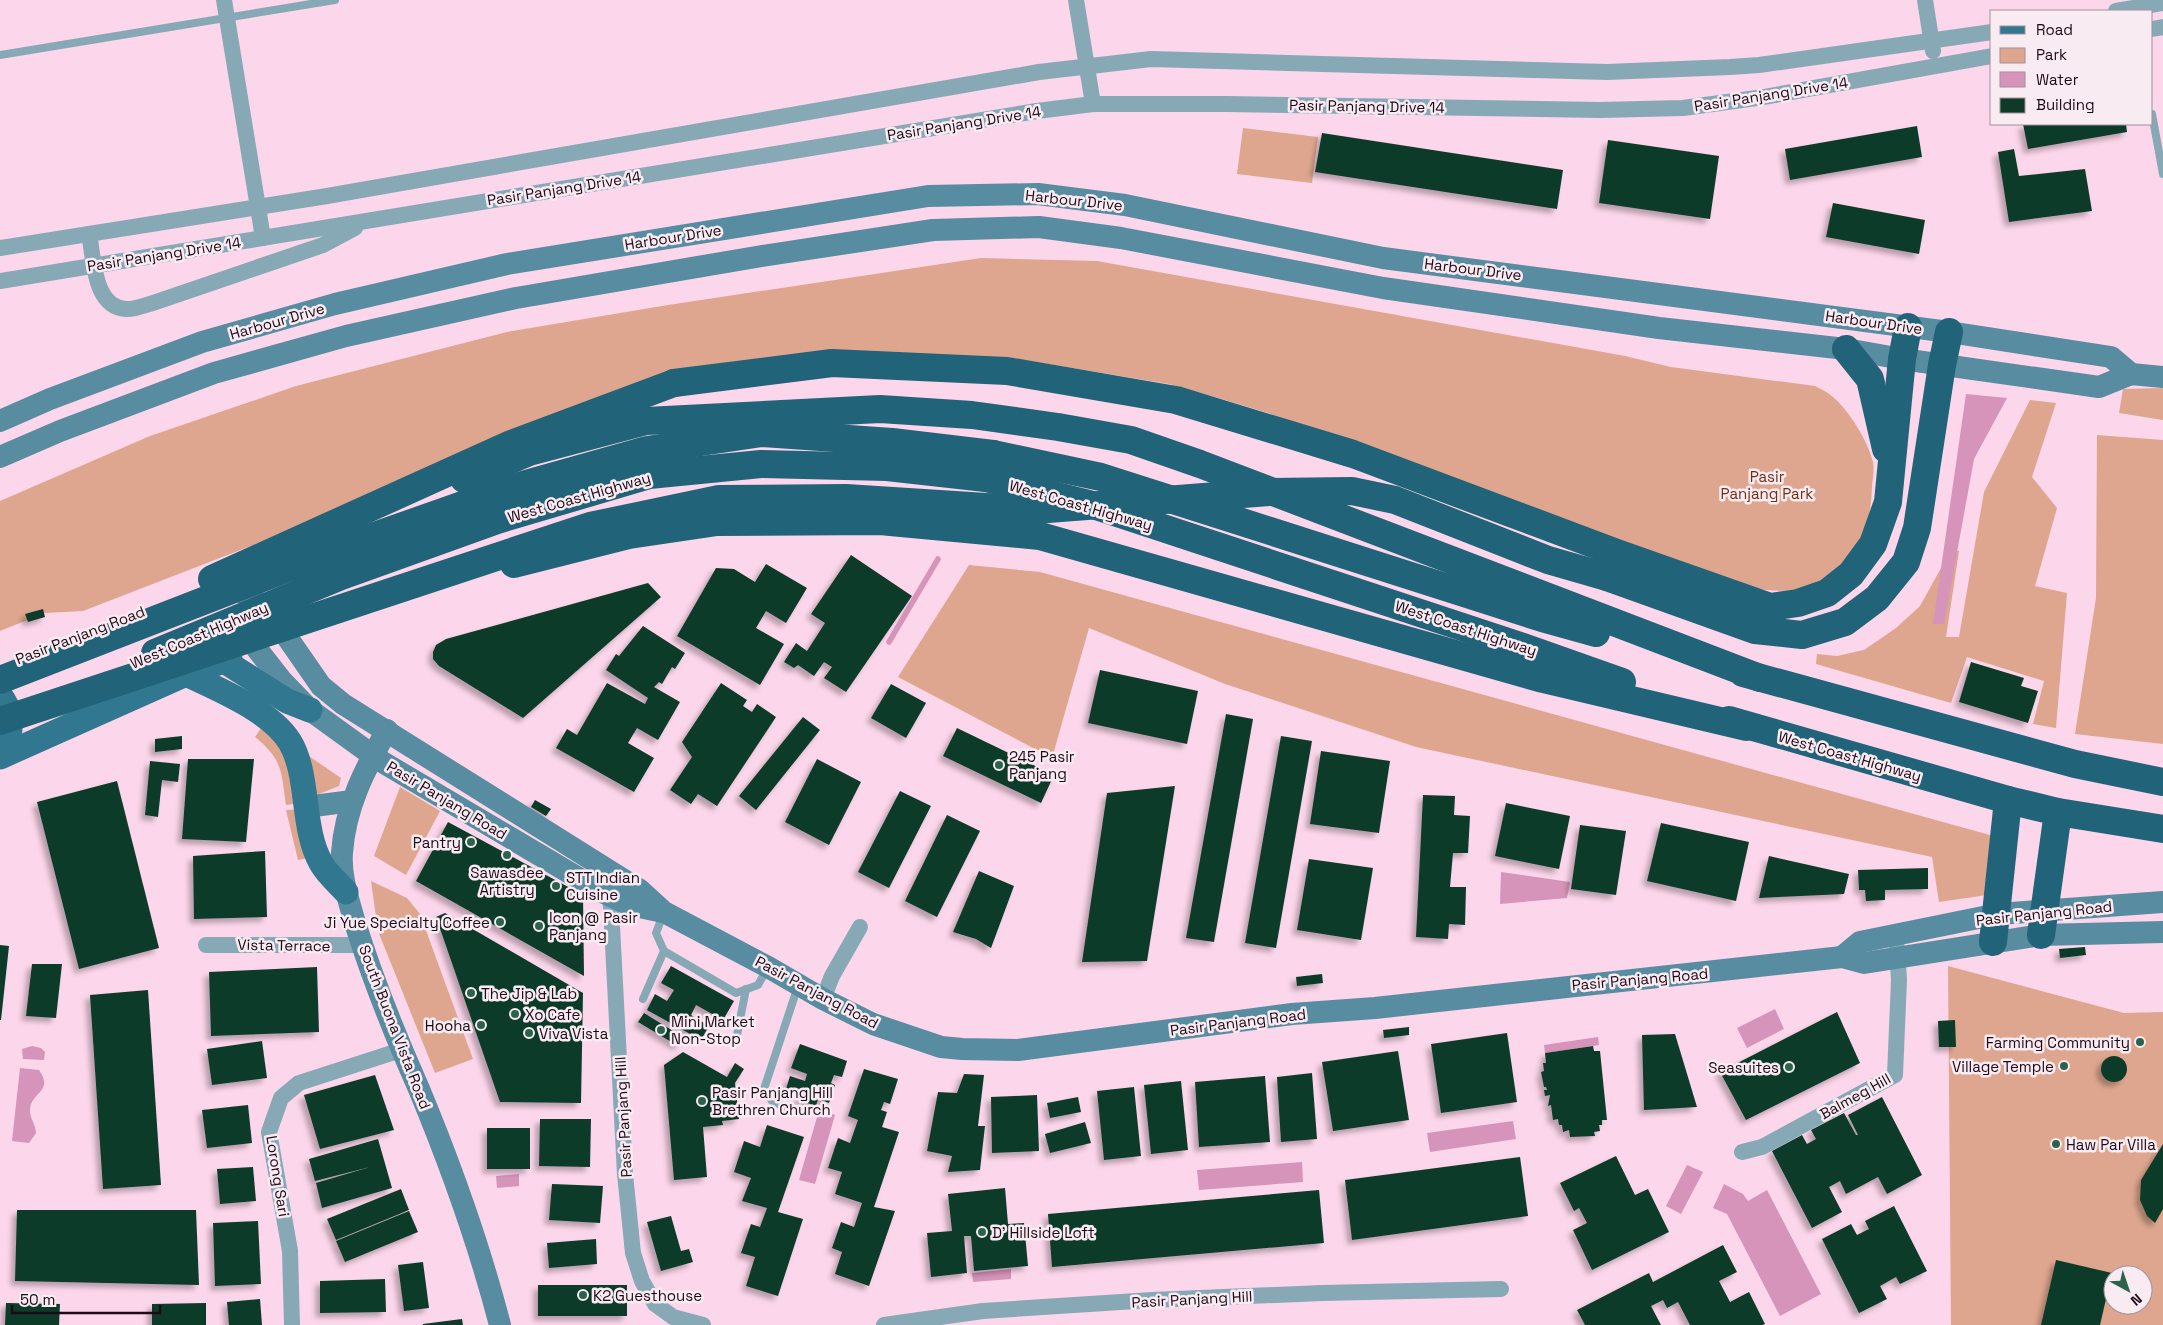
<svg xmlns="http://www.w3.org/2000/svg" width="2163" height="1325" viewBox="0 0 2163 1325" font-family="'Space Grotesk',sans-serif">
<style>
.green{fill:#dea68e;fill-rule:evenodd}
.water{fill:#d694ba}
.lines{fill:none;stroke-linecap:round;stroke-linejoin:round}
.stream{stroke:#d694ba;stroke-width:5.5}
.building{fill:#0f3a29;filter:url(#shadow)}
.lane{stroke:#87a9b6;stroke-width:8}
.street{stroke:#87a9b6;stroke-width:16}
.secondary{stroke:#588ca0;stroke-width:22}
.primary{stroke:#31778f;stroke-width:25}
.highway{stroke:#216379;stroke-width:28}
.highway-bridge{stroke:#216379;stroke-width:28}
.poi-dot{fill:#2a634c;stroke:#f8ebf2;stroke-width:2}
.labels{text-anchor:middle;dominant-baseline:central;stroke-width:5;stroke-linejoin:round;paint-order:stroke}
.street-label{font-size:15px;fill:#1e0916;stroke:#f8ebf2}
.park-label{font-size:15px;fill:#6f3012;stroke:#f8ebf2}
.poi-label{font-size:15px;fill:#1e0916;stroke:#f8ebf2;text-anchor:start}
</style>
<defs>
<filter id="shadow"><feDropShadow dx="-4.5" dy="4.5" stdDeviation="2.5" flood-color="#0004"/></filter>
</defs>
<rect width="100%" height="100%" fill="#fcd6ea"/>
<!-- green -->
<g class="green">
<polygon points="1243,128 1318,137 1312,183 1237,174"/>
<path d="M 981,258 L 1097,261 L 1625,356 L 1671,367 L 1815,386 C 1821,389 1829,393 1834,398 C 1849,411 1867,440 1872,459 C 1875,466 1873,477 1872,485 C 1871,528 1860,562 1820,584 C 1795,596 1755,590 1730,583 L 1271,414 L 1222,399 L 1169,384 L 1006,357 L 713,367 L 83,611 L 45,613 L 0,631 L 0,501 L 150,436 L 296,386 L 507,332 L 668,305 Z"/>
<polygon points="2163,388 2163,420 2119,413 2123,389"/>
<polygon points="2030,400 2056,403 2032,477 2057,508 2035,586 2067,593 2056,728 2033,724 2044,681 1967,657 1951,703 1816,664 1817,654 1837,656 1864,650 1896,628 1920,606 1951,550 1959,551 1946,637 1959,637 1984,492"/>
<polygon points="2097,435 2163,440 2163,744 2075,734 2096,598"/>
<polygon points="969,565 1040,572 1997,837 1994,894 1939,902 1932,857 1416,747 1225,684 1089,628 1052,758 898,677"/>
<path d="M 265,722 L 281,739 L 301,803 L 286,805 C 281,771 283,760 255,737 Z"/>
<polygon points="303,752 341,778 339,786 314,796"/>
<polygon points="400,787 440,811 406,875 374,856"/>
<polygon points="303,809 313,857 298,860 286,810"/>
<polygon points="371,881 407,898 420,914 473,1059 435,1073 378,931"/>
<path d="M 1948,966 L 2124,1013 L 2163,1012 L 2163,1325 L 1951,1325 ZM 2113,1275 L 2143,1275 L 2143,1305 L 2113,1305 Z"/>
</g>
<!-- water -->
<g class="water">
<polygon points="1966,394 2007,398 1974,459 1944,624 1933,624"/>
<polygon points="1501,872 1570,882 1567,898 1500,904"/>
<polygon points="1775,1009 1784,1029 1747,1048 1737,1028"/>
<polygon points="1598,1037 1599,1045 1545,1053 1544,1045"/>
<polygon points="32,1046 41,1048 45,1052 44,1060 23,1059 22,1049"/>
<path d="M 20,1068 L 39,1070 C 54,1092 32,1091 30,1109 C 29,1117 36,1125 36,1133 L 29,1143 L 12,1141 Z"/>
<polygon points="819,1110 835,1115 815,1184 799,1180"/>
<polygon points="1513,1121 1516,1139 1430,1152 1427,1133"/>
<polygon points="1302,1162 1303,1182 1199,1190 1197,1170"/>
<polygon points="1687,1165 1703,1172 1681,1214 1666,1206"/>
<polygon points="519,1174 519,1186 497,1188 496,1176"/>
<polygon points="1724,1184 1743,1194 1748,1201 1767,1190 1821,1294 1780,1316 1727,1214 1713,1208"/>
<polygon points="1011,1269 1011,1279 973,1282 972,1273"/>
</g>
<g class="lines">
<!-- stream -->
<polyline class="stream" points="889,642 938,559"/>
</g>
<!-- building -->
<g class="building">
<polygon points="2023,124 2126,124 2127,132 2028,149"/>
<polygon points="1917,126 1922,157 1790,180 1785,149"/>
<polygon points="1322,133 1563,170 1557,209 1315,172"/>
<polygon points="1608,140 1719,156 1710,219 1599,203"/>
<polygon points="2014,149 2019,176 2085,169 2092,211 2009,222 1998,152"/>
<polygon points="1833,203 1925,220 1919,254 1826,237"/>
<polygon points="851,555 912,596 846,692 824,678 832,667 824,662 814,676 798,665 794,668 784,662 796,643 807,651 825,623 811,614"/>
<polygon points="766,564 807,588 786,623 766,611 756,628 784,644 760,685 677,636 716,568 734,569 755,582"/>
<polygon points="648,583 661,597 523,718 439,666 433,659 433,652 436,645 446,639"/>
<polygon points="43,609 45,617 28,622 25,614"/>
<polygon points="643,626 685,653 675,669 672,667 662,684 659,682 654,687 680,702 658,740 637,728 628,743 654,758 634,792 556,748 567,729 577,735 607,683 645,704 648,698 606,670 616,654 619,656"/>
<polygon points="1971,662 2024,678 2021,686 2038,691 2028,723 1959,702"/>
<polygon points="1100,670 1198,691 1187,744 1088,723"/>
<polygon points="721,683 747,700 743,706 752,712 757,704 776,717 717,806 698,794 691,804 670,790 692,757 682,742"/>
<polygon points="891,684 926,703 906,738 871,718"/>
<polygon points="1226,714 1253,719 1214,942 1186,938"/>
<polygon points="803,717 820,730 756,810 739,796"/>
<polygon points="957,728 1054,775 1041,803 943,756"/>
<polygon points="182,736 182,749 155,752 155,739"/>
<polygon points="1281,736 1312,741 1276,948 1245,943"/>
<polygon points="1321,751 1390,761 1379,833 1310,824"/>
<polygon points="188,759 254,759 246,842 182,839"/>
<polygon points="817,759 861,782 829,845 785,822"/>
<polygon points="150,761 180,764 178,782 162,780 158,817 145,815"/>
<polygon points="117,781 159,948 79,969 37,802"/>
<polygon points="1175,786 1147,961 1082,962 1107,793"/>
<polygon points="900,791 931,806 889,888 858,872"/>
<polygon points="1423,795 1455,796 1454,815 1470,816 1468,853 1453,853 1450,887 1466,887 1465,925 1449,924 1448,939 1416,937"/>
<polygon points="535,800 551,809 546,816 531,807"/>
<polygon points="1506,803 1570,816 1559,869 1495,856"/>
<polygon points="947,815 980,831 937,917 905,901"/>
<polygon points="448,822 583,895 584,976 416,881"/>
<polygon points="1661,823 1749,842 1736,901 1647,881"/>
<polygon points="1580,825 1626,831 1616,895 1571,889"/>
<polygon points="265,851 267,917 194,919 193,856"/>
<polygon points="1769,856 1849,874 1844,894 1759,898"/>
<polygon points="1309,859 1373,868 1361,940 1297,930"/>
<polygon points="1928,868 1928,889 1885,890 1885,900 1866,901 1865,890 1859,890 1858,870"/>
<polygon points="979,871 1014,886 991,948 976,939 953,932"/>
<polygon points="445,913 583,993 581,1103 500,1102 436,917"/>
<polygon points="0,945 9,946 1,1020 0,1020"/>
<polygon points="2085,947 2086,955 2060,958 2059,949"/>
<polygon points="32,964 62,964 56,1018 26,1016"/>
<polygon points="671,966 734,1001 723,1020 696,1005 691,1015 709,1026 701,1040 647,1010 655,994 667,1001 674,990 661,983"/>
<polygon points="317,967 319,1032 211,1036 209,972"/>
<polygon points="1322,974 1323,983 1297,986 1296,977"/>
<polygon points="148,990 161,1185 103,1189 90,995"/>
<polygon points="1837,1012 1860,1063 1746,1120 1720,1072"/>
<polygon points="644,1013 683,1037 678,1046 638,1022"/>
<polygon points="1955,1020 1956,1047 1939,1047 1938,1021"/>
<polygon points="1409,1027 1409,1035 1384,1038 1383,1030"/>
<polygon points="1507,1033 1517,1102 1441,1113 1431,1044"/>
<polygon points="1675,1034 1697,1107 1644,1110 1642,1035"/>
<polygon points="262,1041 267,1078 212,1085 207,1049"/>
<polygon points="800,1044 847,1061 842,1077 834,1075 831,1083 835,1085 829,1103 818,1099 816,1106 799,1100 801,1094 786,1089 790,1076 805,1081 807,1074 791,1068"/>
<polygon points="1593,1046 1594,1051 1600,1051 1607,1120 1602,1120 1602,1125 1599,1125 1600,1131 1594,1132 1595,1136 1570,1137 1569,1130 1563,1132 1562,1125 1559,1125 1558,1119 1553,1120 1551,1105 1548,1106 1550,1095 1545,1096 1544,1090 1547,1090 1546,1087 1544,1087 1541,1072 1544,1071 1543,1063 1546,1063 1545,1053"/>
<polygon points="1398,1051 1409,1120 1333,1131 1322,1062"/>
<polygon points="683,1052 727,1077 735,1063 744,1069 735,1083 739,1119 722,1121 723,1125 703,1127 707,1177 674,1180 664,1065"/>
<circle cx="2114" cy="1069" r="13"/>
<polygon points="864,1069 898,1079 890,1104 884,1102 881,1110 887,1112 882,1127 899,1132 874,1207 895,1211 869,1286 835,1274 842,1252 832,1248 841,1222 854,1227 862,1203 835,1194 842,1172 828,1168 838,1138 850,1143 858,1120 848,1116"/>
<polygon points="1312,1073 1317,1139 1281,1142 1277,1077"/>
<polygon points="964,1074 984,1075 978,1126 985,1126 980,1170 948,1172 952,1156 927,1151 938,1092 957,1093"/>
<polygon points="375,1075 394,1130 320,1149 304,1095"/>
<polygon points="1265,1076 1270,1142 1199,1147 1195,1082"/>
<polygon points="1181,1081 1188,1150 1151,1154 1144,1085"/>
<polygon points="1134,1087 1141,1156 1104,1160 1097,1091"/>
<polygon points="1037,1095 1039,1151 992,1153 991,1097"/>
<polygon points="1078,1097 1081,1112 1050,1118 1047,1103"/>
<polygon points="1882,1097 1922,1175 1887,1194 1878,1177 1846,1194 1840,1181 1829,1187 1842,1212 1812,1228 1772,1151 1802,1135 1807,1144 1816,1139 1811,1130 1844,1113 1856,1135 1858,1135 1848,1115"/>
<polygon points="248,1105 252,1143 207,1148 202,1110"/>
<polygon points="540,1119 591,1119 590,1167 539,1166"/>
<polygon points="1085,1122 1091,1143 1050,1153 1045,1134"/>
<polygon points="767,1125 804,1137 778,1212 803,1219 778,1296 746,1286 755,1257 741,1253 751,1224 760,1227 767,1208 742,1201 751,1178 734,1172 744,1141 760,1147"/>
<rect x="487" y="1128" width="43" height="41"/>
<polygon points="378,1139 392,1188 322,1208 316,1183 370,1167 315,1181 309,1159"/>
<polygon points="2163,1144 2163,1209 2155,1223 2147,1216 2140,1200 2141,1180"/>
<polygon points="1616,1156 1635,1195 1648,1189 1669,1232 1592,1270 1573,1230 1587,1223 1579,1208 1574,1211 1560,1183"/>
<polygon points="1520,1157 1528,1216 1352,1240 1345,1180"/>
<polygon points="253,1167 256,1201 220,1204 217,1169"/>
<polygon points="552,1184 603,1186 600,1223 549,1220"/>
<polygon points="1005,1188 1008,1224 1024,1223 1028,1266 974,1271 971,1236 964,1236 967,1273 931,1277 927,1233 952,1231 948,1194"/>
<polygon points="401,1189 409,1210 336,1240 327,1219"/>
<polygon points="1319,1190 1324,1243 1052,1267 1048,1214"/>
<polygon points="1894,1206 1927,1271 1900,1284 1896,1277 1880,1286 1887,1299 1859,1313 1822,1239 1851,1224 1857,1235 1869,1229 1865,1221"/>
<polygon points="17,1210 196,1210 199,1285 15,1281"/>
<polygon points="409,1211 418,1232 345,1262 336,1241"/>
<polygon points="671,1216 681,1251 689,1249 693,1262 661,1271 647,1222"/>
<polygon points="258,1221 261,1284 215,1286 213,1223"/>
<polygon points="596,1239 597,1264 549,1268 547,1243"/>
<polygon points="1723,1245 1737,1272 1719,1281 1730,1302 1749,1292 1765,1324 1763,1325 1690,1325 1678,1302 1667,1308 1663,1300 1651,1306 1661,1325 1585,1325 1577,1310 1649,1273 1653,1282"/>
<polygon points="2056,1260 2112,1273 2100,1325 2041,1325"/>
<polygon points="423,1262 429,1308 404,1311 398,1265"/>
<polygon points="385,1279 386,1312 320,1313 320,1281"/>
<rect x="538" y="1285" width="89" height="31"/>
<polygon points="260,1299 262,1325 229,1325 227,1302"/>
<polygon points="6,1303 60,1304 59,1325 5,1325"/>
<polygon points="206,1303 206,1325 152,1325 152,1304"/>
<polygon points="462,1319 463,1325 423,1325 423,1324"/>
</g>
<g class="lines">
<!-- lane -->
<g class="lane">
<polyline points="0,55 335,0"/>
<polyline points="2152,114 2163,174"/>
<polyline points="663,915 656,933 664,951 736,993 758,985 767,969"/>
<polyline points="643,999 664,951"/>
<polyline points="737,1035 746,989"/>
<polyline points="796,1113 772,1101 764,1089 798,986"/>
</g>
<!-- street -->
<g class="street">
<polyline points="224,0 263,238"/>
<polyline points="1076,0 1093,104"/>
<polyline points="1925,0 1933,51"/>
<polyline points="2116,11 2163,3"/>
<polyline points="2152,29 2163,27"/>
<path d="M 89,234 C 94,258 93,307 126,309 C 134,310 145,305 153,303 L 323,245 L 355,228"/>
<polyline points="0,248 327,196 1039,72 1151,59 1607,72 1730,67 1759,65 1992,32"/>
<polyline points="0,281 1037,111 1093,104 1227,104 1600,110 1683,108 1764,97 1992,56"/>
<polyline points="610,888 625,1174 633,1253 642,1281 655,1304 673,1317 703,1325"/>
<polyline points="206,945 362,945"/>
<polyline points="823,999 832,976 860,927"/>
<polyline points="1742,1152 1762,1147 1895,1075 1899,980 1897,947"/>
<polyline points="292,1325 290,1251 269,1132 281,1098 299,1083 401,1050"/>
<polyline points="884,1325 983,1311 1152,1300 1322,1293 1501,1289"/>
</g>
<!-- secondary -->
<g class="secondary">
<polyline points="0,421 50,399 202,342 335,304 507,264 928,196 1038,194 1125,205 1383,258 1949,332 2111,357 2131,374"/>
<polyline points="0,457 60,431 214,373 346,336 516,298 762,256 933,230 1039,227 1121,238 1383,288 1659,328 1846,349 1902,359 2099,387 2131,374 2163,377"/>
<polyline points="224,585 253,597 287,637 321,686 343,704 640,890 664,912 768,967 823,999 873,1024 941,1047 962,1049 1018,1050 1292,1014 1375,1008 1842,957 1864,963 2041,935 2163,932"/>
<polyline points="255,621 257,649 282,681 310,710 379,760 602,892 630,905 663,912"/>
<path d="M 387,730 C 365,769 345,807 342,853 C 340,876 349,901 355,923 C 373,980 395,1035 419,1089 C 451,1166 479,1244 500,1325"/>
<polyline points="306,807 352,801"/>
<polyline points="1842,957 1860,942 1998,914 2163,902"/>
</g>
<!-- primary -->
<g class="primary">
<polyline points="224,661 287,701 310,710"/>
<path d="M 186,674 C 218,689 271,711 290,742 C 310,776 301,828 321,863 C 326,873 338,883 346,892"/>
<path d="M 0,695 C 10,708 12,720 9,736"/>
<polyline points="0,757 186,674 230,659"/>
</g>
<!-- highway -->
<g class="highway">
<polyline points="1846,349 1870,379 1886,449"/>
<polyline points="674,383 832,363 1007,371 1176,400 1353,454 1617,553 1770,607 1798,603 1827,593 1851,574 1873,544 1888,502 1902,359 1908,327"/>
<polyline points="993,454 1101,477 1542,618 1596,633"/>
<polyline points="986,478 1093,505 1526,648 1622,682"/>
<polyline points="464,479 529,452 646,421 880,409 972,415 1058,427 1131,440 1200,464 1760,678"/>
<polyline points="514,564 629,535 717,522 880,521 1040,536 1543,679 1746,727"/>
<polyline points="1607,577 1755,630 1802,635 1845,622 1877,598 1906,562 1917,528 1942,365 1949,332"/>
<polyline points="1743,673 2075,764 2163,782"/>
<polyline points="1729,720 2008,800 2058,812 2163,829"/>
<polyline points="2041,935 2058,812"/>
<polyline points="1993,942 2008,800"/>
</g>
<!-- highway-bridge -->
<g class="highway-bridge">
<polyline points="212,579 511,444 674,383"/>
<polyline points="155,653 341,576 497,520 649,475 761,464 887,467 986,478"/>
<polyline points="0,680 332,551 508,489 647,450 762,433 892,442 993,454"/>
<polyline points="0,721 590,526 719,499 846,498 1035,510 1269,492 1352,491 1395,500 1548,560 1607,577"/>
</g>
</g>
<!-- markers -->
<g class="poi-dot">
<circle cx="999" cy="765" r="5"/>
<circle cx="471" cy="842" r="5"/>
<circle cx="507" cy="855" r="5"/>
<circle cx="556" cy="886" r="5"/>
<circle cx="500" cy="922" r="5"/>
<circle cx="539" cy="926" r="5"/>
<circle cx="471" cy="993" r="5"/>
<circle cx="515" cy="1014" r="5"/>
<circle cx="481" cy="1025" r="5"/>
<circle cx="661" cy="1030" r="5"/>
<circle cx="529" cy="1033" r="5"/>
<circle cx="2140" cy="1042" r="5"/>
<circle cx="2064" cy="1066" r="5"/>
<circle cx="1789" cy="1067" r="5"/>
<circle cx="702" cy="1101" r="5"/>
<circle cx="2056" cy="1144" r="5"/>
<circle cx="982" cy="1232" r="5"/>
<circle cx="583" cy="1295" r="5"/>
</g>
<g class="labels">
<!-- street labels -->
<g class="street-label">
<text transform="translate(1771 94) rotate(-9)">Pasir Panjang Drive 14</text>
<text transform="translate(1367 106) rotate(1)">Pasir Panjang Drive 14</text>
<text transform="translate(964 123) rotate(-9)">Pasir Panjang Drive 14</text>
<text transform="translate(564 188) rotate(-9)">Pasir Panjang Drive 14</text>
<text transform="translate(1074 200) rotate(6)">Harbour Drive</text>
<text transform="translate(673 237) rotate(-9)">Harbour Drive</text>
<text transform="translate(164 254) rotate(-9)">Pasir Panjang Drive 14</text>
<text transform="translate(1473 269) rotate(7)">Harbour Drive</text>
<text transform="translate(277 321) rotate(-16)">Harbour Drive</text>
<text transform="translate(1874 322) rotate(8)">Harbour Drive</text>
<text transform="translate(579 497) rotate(-16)">West Coast Highway</text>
<text transform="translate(1081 505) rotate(16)">West Coast Highway</text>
<text transform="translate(1466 628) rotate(18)">West Coast Highway</text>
<text transform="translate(80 635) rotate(-21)">Pasir Panjang Road</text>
<text transform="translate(199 635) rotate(-23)">West Coast Highway</text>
<text transform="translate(1850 756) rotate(16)">West Coast Highway</text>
<text transform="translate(447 800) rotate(31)">Pasir Panjang Road</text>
<text transform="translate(2044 913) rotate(-6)">Pasir Panjang Road</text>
<text transform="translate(284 945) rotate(1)">Vista Terrace</text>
<text transform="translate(1640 979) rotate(-5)">Pasir Panjang Road</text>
<text transform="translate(817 992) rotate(28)">Pasir Panjang Road</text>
<text transform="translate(1238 1022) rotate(-7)">Pasir Panjang Road</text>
<text transform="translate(395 1027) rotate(69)">South Buona Vista Road</text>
<text transform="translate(1855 1096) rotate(-29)">Balmeg Hill</text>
<text transform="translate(623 1117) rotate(-93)">Pasir Panjang Hill</text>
<text transform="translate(278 1176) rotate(81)">Lorong Sari</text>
<text transform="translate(1192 1299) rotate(-3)">Pasir Panjang Hill</text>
</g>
<!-- park labels -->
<g class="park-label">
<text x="1767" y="476">Pasir<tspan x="1767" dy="17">Panjang Park</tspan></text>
</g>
<!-- poi labels -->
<g class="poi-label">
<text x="1009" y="756">245 Pasir<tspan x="1009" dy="17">Panjang</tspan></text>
<text x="461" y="842" text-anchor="end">Pantry</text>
<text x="507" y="872" text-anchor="middle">Sawasdee<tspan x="507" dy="17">Artistry</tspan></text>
<text x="566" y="877">STT Indian<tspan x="566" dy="17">Cuisine</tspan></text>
<text x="549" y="917">Icon @ Pasir<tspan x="549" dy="17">Panjang</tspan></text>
<text x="490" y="922" text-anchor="end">Ji Yue Specialty Coffee</text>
<text x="481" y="993">The Jip &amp; Lab</text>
<text x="525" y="1014">Xo Cafe</text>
<text x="671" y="1021">Mini Market<tspan x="671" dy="17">Non-Stop</tspan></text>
<text x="471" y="1025" text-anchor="end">Hooha</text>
<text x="539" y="1033">Viva Vista</text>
<text x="2130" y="1042" text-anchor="end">Farming Community</text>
<text x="2054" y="1066" text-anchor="end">Village Temple</text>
<text x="1779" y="1067" text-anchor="end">Seasuites</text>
<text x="712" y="1092">Pasir Panjang Hill<tspan x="712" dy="17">Brethren Church</tspan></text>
<text x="2066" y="1144">Haw Par Villa</text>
<text x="992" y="1232">D' Hillside Loft</text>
<text x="593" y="1295">K2 Guesthouse</text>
</g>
</g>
<!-- legend -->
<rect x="1990" y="10" width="162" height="115" fill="#f8ebf2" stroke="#a1919a"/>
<rect x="2000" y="26" width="25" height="8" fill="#31778f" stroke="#a1919a"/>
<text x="2036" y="35" font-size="15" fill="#1e0916">Road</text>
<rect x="2000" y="48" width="25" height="15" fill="#dea68e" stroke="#a1919a"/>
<text x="2036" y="60" font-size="15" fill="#1e0916">Park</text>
<rect x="2000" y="72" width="25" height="15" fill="#d694ba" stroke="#a1919a"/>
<text x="2036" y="85" font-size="15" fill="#1e0916">Water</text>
<rect x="2000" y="98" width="25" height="15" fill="#0f3a29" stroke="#a1919a"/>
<text x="2036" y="110" font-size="15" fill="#1e0916">Building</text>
<!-- north arrow -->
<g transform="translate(2128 1290) rotate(140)"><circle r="24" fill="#f8ebf2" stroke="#a1919a"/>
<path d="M0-4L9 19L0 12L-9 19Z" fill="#2a634c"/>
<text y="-8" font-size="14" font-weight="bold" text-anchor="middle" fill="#1e0916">N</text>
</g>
<!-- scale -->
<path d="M12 1305v8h148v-8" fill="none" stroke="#1e0916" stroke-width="2.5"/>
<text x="20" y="1305" font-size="15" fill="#1e0916" stroke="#f8ebf2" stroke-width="4" paint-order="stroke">50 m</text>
</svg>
